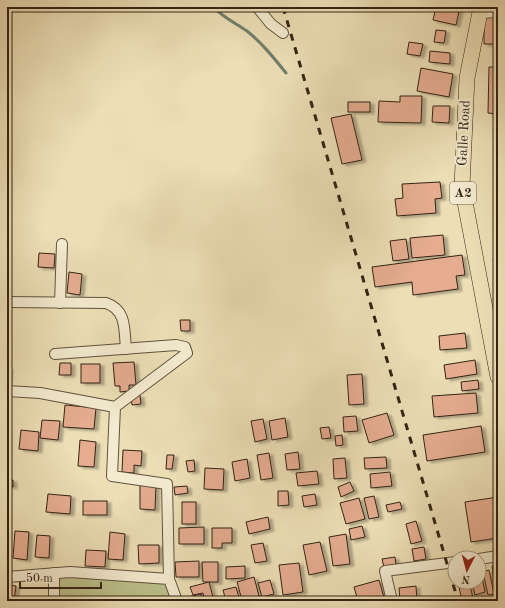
<svg xmlns="http://www.w3.org/2000/svg" width="505" height="608" viewBox="0 0 505 608" font-family="'Old Standard TT',serif">
<style>
.green{fill:#bcc08b;stroke:#787250}
.lines{fill:none;stroke-linecap:round;stroke-linejoin:round}
.stream{stroke:#707f6e;stroke-width:3}
.building{fill:#e5ac90;stroke:#332315;filter:url(#shadow)}
.minor-casing{stroke:#61523d;stroke-width:12}
.highway-casing{stroke:#332315;stroke-width:16}
.minor{stroke:#f3eacf;stroke-width:10}
.highway{stroke:#ecdeb5;stroke-width:15}
.rail{stroke:#332315;stroke-width:3;stroke-dasharray:7 7;stroke-linecap:butt}
.labels{text-anchor:middle;dominant-baseline:central;stroke-width:4;stroke-linejoin:round;paint-order:stroke}
.shield{fill:#f3eacf;stroke:#6d5f4d;stroke-width:1}
.shield-label{font-size:13px;font-weight:bold;fill:#332315}
.street-label{font-size:14px;fill:#332315;stroke:#f3eacf}
</style>
<defs>
<filter id="shadow"><feDropShadow dx="4" dy="2" stdDeviation="1" flood-color="#0004"/></filter>
</defs>
<rect width="100%" height="100%" fill="#ecdeb5"/>
<filter id="stains"><feTurbulence type="fractalNoise" baseFrequency=".005" numOctaves="4"/><feColorMatrix values="0 0 0 0 .2 0 0 0 0 .09 0 0 0 0 .02 0 0 0 .5 -.17"/></filter>
<radialGradient id="worn" r=".72"><stop offset=".6" stop-color="#630" stop-opacity="0"/><stop offset="1" stop-color="#630" stop-opacity=".3"/></radialGradient>
<!-- green -->
<polygon class="green" points="58,576 165,582 172,601 58,601"/>
<g class="lines">
<!-- stream -->
<path class="stream" d="M 214,7 C 223,18 236,23 247,31 C 262,43 274,58 286,73"/>
</g>
<!-- building -->
<g class="building">
<polygon points="436,7 460,7 456,25 433,20"/>
<polygon points="484,15 497,15 496,44 484,44"/>
<polygon points="436,30 446,31 444,43 434,42"/>
<polygon points="409,42 423,44 420,56 407,54"/>
<polygon points="430,51 450,53 450,64 429,62"/>
<polygon points="489,67 498,67 498,119 498,114 488,113"/>
<polygon points="421,68 453,74 449,97 417,91"/>
<polygon points="400,96 422,96 421,123 378,122 379,101 400,102"/>
<rect x="348" y="102" width="22" height="10"/>
<polygon points="433,106 450,106 449,123 432,122"/>
<polygon points="351,114 362,160 342,164 331,118"/>
<polygon points="440,182 442,198 435,199 436,213 397,216 395,199 403,198 402,184"/>
<polygon points="443,235 445,255 412,258 410,238"/>
<polygon points="406,239 409,259 393,261 390,241"/>
<polygon points="39,253 55,254 54,268 38,267"/>
<polygon points="462,255 465,275 456,276 458,289 413,295 412,282 375,287 372,267"/>
<polygon points="498,259 498,281 493,260"/>
<polygon points="69,272 82,274 80,295 67,293"/>
<polygon points="180,320 190,320 190,331 181,331"/>
<polygon points="465,333 467,348 440,350 439,336"/>
<polygon points="475,360 477,374 446,379 444,365"/>
<polygon points="134,362 136,385 129,385 129,391 120,392 120,386 115,386 113,363"/>
<polygon points="60,363 71,363 71,375 59,375"/>
<rect x="81" y="364" width="19" height="19"/>
<polygon points="7,368 9,368 7,386"/>
<polygon points="362,374 364,404 349,405 347,375"/>
<polygon points="478,380 479,389 462,391 461,382"/>
<polygon points="476,393 478,413 434,417 432,396"/>
<polygon points="140,395 141,404 132,405 131,396"/>
<polygon points="65,405 96,408 94,429 63,427"/>
<polygon points="387,413 394,435 369,443 362,420"/>
<polygon points="356,416 358,431 344,432 343,417"/>
<polygon points="285,418 288,437 272,440 269,421"/>
<polygon points="263,419 267,439 255,442 251,421"/>
<polygon points="42,420 60,421 58,440 40,438"/>
<polygon points="481,426 485,452 427,461 423,435"/>
<polygon points="329,427 331,438 322,439 320,428"/>
<polygon points="21,430 39,432 38,451 19,449"/>
<polygon points="342,435 343,445 336,446 335,436"/>
<polygon points="80,440 96,442 94,467 78,466"/>
<polygon points="123,450 142,451 141,466 134,465 134,473 122,472"/>
<polygon points="298,452 300,469 287,470 285,454"/>
<polygon points="269,453 273,478 261,480 257,455"/>
<polygon points="167,455 174,455 172,469 166,469"/>
<polygon points="386,457 387,468 365,469 364,458"/>
<polygon points="345,458 347,478 334,479 333,459"/>
<polygon points="247,459 250,478 235,481 232,462"/>
<polygon points="194,460 195,471 188,472 186,461"/>
<polygon points="205,468 224,469 223,490 204,489"/>
<polygon points="317,471 319,484 298,486 296,473"/>
<polygon points="390,472 392,486 371,488 370,474"/>
<polygon points="7,480 13,480 13,487 7,486"/>
<polygon points="350,482 354,491 341,497 338,487"/>
<polygon points="140,484 156,485 155,510 140,509"/>
<polygon points="187,486 188,493 175,495 174,487"/>
<polygon points="278,491 288,491 289,505 278,506"/>
<polygon points="48,494 71,496 70,514 46,512"/>
<polygon points="315,494 317,505 304,507 302,496"/>
<polygon points="374,496 379,517 369,519 364,498"/>
<polygon points="498,497 498,538 471,542 465,502"/>
<polygon points="359,498 365,519 346,524 340,503"/>
<rect x="83" y="501" width="24" height="14"/>
<rect x="182" y="502" width="14" height="22"/>
<polygon points="400,502 402,509 388,512 386,505"/>
<polygon points="268,517 270,529 249,534 246,522"/>
<polygon points="416,521 422,541 411,544 406,524"/>
<polygon points="362,526 365,537 351,540 349,529"/>
<polygon points="204,527 204,544 179,544 179,528"/>
<polygon points="212,528 232,528 232,543 222,543 222,548 212,548"/>
<polygon points="15,531 29,532 27,560 13,558"/>
<polygon points="110,532 125,534 123,560 108,559"/>
<polygon points="346,534 350,564 333,566 329,537"/>
<polygon points="37,535 50,536 49,558 35,557"/>
<polygon points="320,542 327,571 309,575 303,545"/>
<polygon points="263,543 267,561 255,563 251,545"/>
<polygon points="138,545 159,545 159,563 139,564"/>
<polygon points="424,547 426,559 414,561 412,549"/>
<polygon points="86,550 106,551 105,567 85,566"/>
<polygon points="395,557 396,565 384,567 382,559"/>
<polygon points="199,561 199,577 176,577 175,562"/>
<polygon points="202,562 218,562 218,582 203,582"/>
<polygon points="299,563 303,592 283,595 279,565"/>
<polygon points="245,566 245,578 226,579 226,567"/>
<polygon points="492,566 498,566 498,601 497,601"/>
<polygon points="489,570 494,594 488,595 483,572"/>
<polygon points="481,572 485,592 475,595 472,582 479,582 479,573"/>
<polygon points="254,577 259,596 242,600 237,582"/>
<polygon points="270,580 274,594 262,597 258,583"/>
<polygon points="379,580 385,601 358,601 354,587"/>
<polygon points="209,582 214,601 205,601 203,593 193,595 190,587"/>
<polygon points="458,582 469,582 473,598 462,601"/>
<polygon points="7,585 16,586 14,601 7,601"/>
<polygon points="416,586 417,601 400,601 399,588"/>
<polygon points="236,587 240,601 226,601 223,590"/>
<polygon points="201,594 202,601 184,601 183,598"/>
</g>
<g class="lines">
<defs>
<g id="minor">
<polyline points="257,7 271,24 283,33"/>
<polyline points="479,13 498,12"/>
<path d="M 7,302 L 106,303 C 127,310 124,330 126,349"/>
<polyline points="60,303 62,244"/>
<polyline points="55,354 176,345 185,347 187,353 115,407"/>
<polyline points="7,391 40,393 115,407 112,476 167,484 169,579"/>
<polyline points="479,559 498,556"/>
<polyline points="7,577 70,572 169,579 177,601"/>
<polyline points="54,601 54,573"/>
<polyline points="392,601 385,571 455,562"/>
</g>
<polyline id="highway" points="481,7 467,78 462,186 498,377"/>
</defs>
<!-- minor casing -->
<use href="#minor" class="minor-casing"/>
<!-- highway casing -->
<use href="#highway" class="highway-casing"/>
<!-- minor -->
<use href="#minor" class="minor"/>
<!-- highway -->
<use href="#highway" class="highway"/>
<!-- rail -->
<polyline class="rail" points="283,7 458,601"/>
</g>
<g class="labels">
<!-- shield labels -->
<rect class="shield" x="450" y="182" width="26" height="22" rx="3"/>
<g class="shield-label">
<text x="463" y="193">A2</text>
</g>
<!-- street labels -->
<g class="street-label">
<text transform="translate(464 133) rotate(-87)">Galle Road</text>
</g>
</g>
<!-- margin -->
<rect width="505" height="608" fill="none" stroke="#ecdeb5" stroke-width="24"/>
<rect x="8" y="8" width="489" height="592" fill="none" stroke="#332315" stroke-width="2"/>
<rect x="12" y="12" width="481" height="584" fill="none" stroke="#332315"/>
<!-- north arrow -->
<g transform="translate(467 570) rotate(186)"><circle r="19" fill="#f3eacf" stroke="#a69a85"/>
<path d="M0-3L7 15L0 10L-7 15Z" fill="#8f2418"/>
<text y="-6" font-size="11" font-weight="bold" text-anchor="middle" fill="#332315">N</text>
</g>
<!-- scale -->
<path d="M20 582v6h81v-6" fill="none" stroke="#332315" stroke-width="2"/>
<text x="26" y="582" font-size="12" fill="#332315" stroke="#f3eacf" stroke-width="3" paint-order="stroke">50 m</text>
<rect width="100%" height="100%" filter="url(#stains)"/>
<rect width="100%" height="100%" fill="url(#worn)"/>
</svg>
